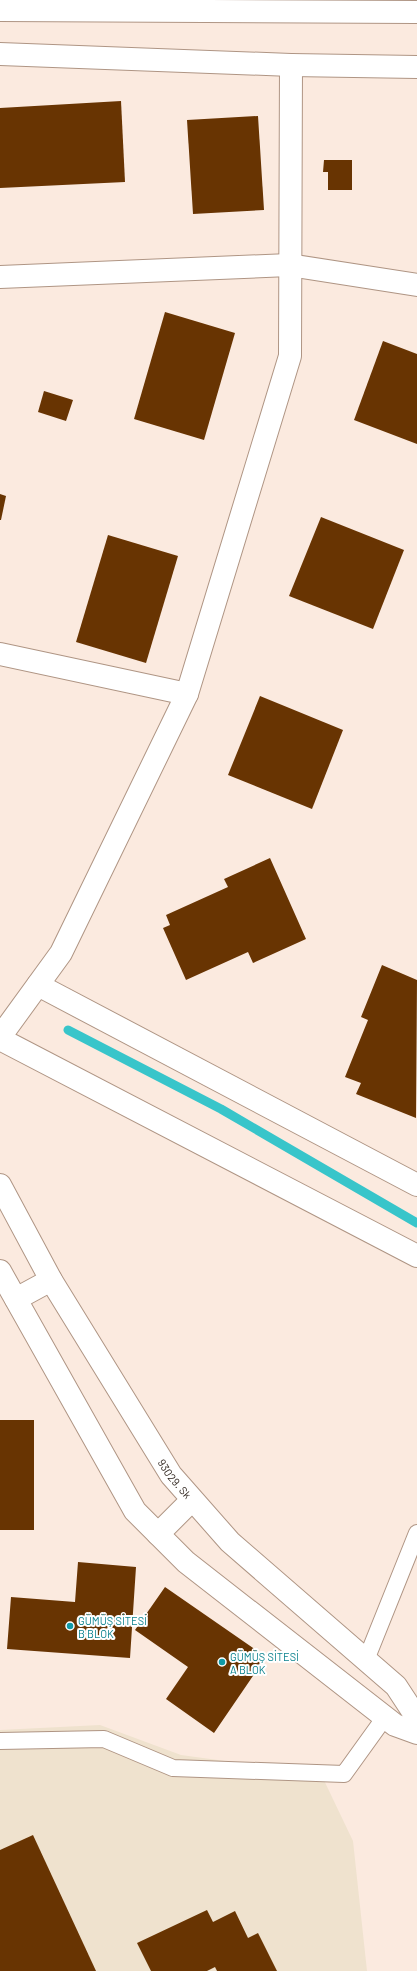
<svg xmlns="http://www.w3.org/2000/svg" width="417" height="1971" viewBox="0 0 417 1971" font-family="Barlow,sans-serif">
<style>
.education{fill:#efe2ce}
.lines{fill:none;stroke-linecap:round;stroke-linejoin:round}
.stream{stroke:#38c5ca;stroke-width:9}
.building{fill:#683402}
.service-casing{stroke:#af9584;stroke-width:18}
.minor-casing{stroke:#af9584;stroke-width:24}
.secondary-casing{stroke:#af9584;stroke-width:24}
.service{stroke:#fff;stroke-width:16}
.minor{stroke:#fff;stroke-width:22}
.secondary{stroke:#fff;stroke-width:22}
.culture-dot{fill:#0f9aa8;stroke:#fff;stroke-width:1.5}
.labels{text-anchor:middle;dominant-baseline:central;stroke-width:4;stroke-linejoin:round;paint-order:stroke}
.street-label{font-size:11px;fill:#2d231c;stroke:#fff}
.culture-label{font-size:11px;fill:#0d838f;stroke:#fff;text-anchor:start}
</style>
<rect width="100%" height="100%" fill="#fbeadf"/>
<!-- education -->
<polygon class="education" points="100,1725 181,1755 321,1774 353,1841 367,1971 0,1971 0,1730"/>
<g class="lines">
<!-- stream -->
<polyline class="stream" points="68,1030 221,1109 417,1223"/>
</g>
<!-- building -->
<g class="building">
<polygon points="121,101 125,182 0,188 0,108"/>
<polygon points="258,116 264,210 193,214 187,120"/>
<polygon points="324,160 352,160 352,190 328,190 328,172 323,172"/>
<polygon points="165,312 235,333 204,440 134,419"/>
<polygon points="383,341 417,354 417,444 354,420"/>
<polygon points="44,391 73,400 66,421 38,412"/>
<polygon points="0,494 6,496 1,520 0,520"/>
<polygon points="321,517 404,550 373,629 289,596"/>
<polygon points="108,535 178,556 146,663 76,642"/>
<polygon points="260,696 343,730 312,809 228,775"/>
<polygon points="270,858 306,939 253,963 248,952 186,980 163,928 170,925 166,915 228,887 224,879"/>
<polygon points="382,965 417,980 416,1118 356,1094 361,1083 345,1077 368,1020 361,1017"/>
<rect x="0" y="1420" width="34" height="110"/>
<polygon points="78,1562 136,1567 130,1658 7,1649 11,1597 75,1602"/>
<polygon points="165,1587 266,1657 214,1733 166,1699 188,1667 135,1630"/>
<polygon points="33,1835 96,1971 0,1971 0,1850"/>
<polygon points="207,1910 213,1922 235,1911 248,1938 258,1933 277,1971 217,1971 215,1967 207,1971 151,1971 137,1943"/>
</g>
<g class="lines">
<defs>
<g id="service">
<polyline points="366,1660 417,1533"/>
<polyline points="0,1741 104,1739 173,1768 344,1774 385,1717"/>
</g>
<g id="minor">
<polyline points="0,277 289,265 417,285"/>
<polyline points="0,654 187,694"/>
<polyline points="38,985 417,1185"/>
<polyline points="0,1037 61,953 187,694 290,356 291,65"/>
<polyline points="0,1039 417,1256"/>
<path id="s1" d="M 0,1185 L 51,1280 L 171,1475 L 230,1542 L 396,1686 L 417,1718"/>
<polyline points="0,1271 135,1511 186,1562 395,1725 417,1733"/>
<polyline points="16,1299 51,1280"/>
<polyline points="158,1534 192,1500"/>
</g>
<g id="secondary">
<polyline points="0,10 417,12"/>
<polyline points="0,54 291,65 417,67"/>
</g>
</defs>
<!-- service casing -->
<use href="#service" class="service-casing"/>
<!-- minor casing -->
<use href="#minor" class="minor-casing"/>
<!-- secondary casing -->
<use href="#secondary" class="secondary-casing"/>
<!-- service -->
<use href="#service" class="service"/>
<!-- minor -->
<use href="#minor" class="minor"/>
<!-- secondary -->
<use href="#secondary" class="secondary"/>
</g>
<!-- markers -->
<g class="culture-dot">
<circle cx="70" cy="1626" r="4"/>
<circle cx="222" cy="1662" r="4"/>
</g>
<g class="labels">
<!-- street labels -->
<g class="street-label">
<text stroke="none"><textPath href="#s1" startOffset="342">93029. Sk</textPath></text>
</g>
<!-- culture labels -->
<g class="culture-label">
<text x="78" y="1620">GÜMÜŞ SİTESİ<tspan x="78" dy="13">B BLOK</tspan></text>
<text x="230" y="1656">GÜMÜŞ SİTESİ<tspan x="230" dy="13">A BLOK</tspan></text>
</g>
</g>
</svg>
